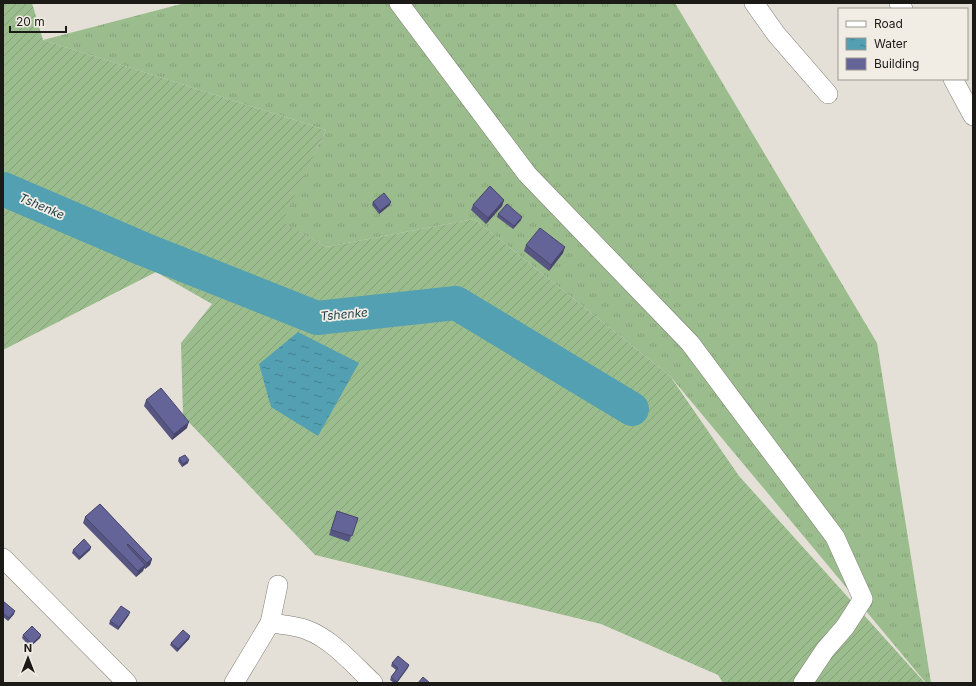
<svg xmlns="http://www.w3.org/2000/svg" width="976" height="686" viewBox="0 0 976 686" font-family="Inter,sans-serif">
<style>
.grass{fill:url(#grass-tufts)}
.garden{fill:url(#garden-furrows)}
.water{fill:url(#water-ripples)}
.lines{fill:none;stroke-linecap:round;stroke-linejoin:round}
.river{stroke:#53a0b3;stroke-width:34}
.minor-casing{stroke:#7e7a72;stroke-width:20}
.minor{stroke:#fff;stroke-width:19}
.wall{fill:#575683}
.shaded-wall{fill:#47466a}
.building{fill:#656498;stroke:#47466a}
.labels{text-anchor:middle;dominant-baseline:central;stroke-width:3.5;stroke-linejoin:round;paint-order:stroke}
.water-label{font-size:12px;font-style:italic;fill:#1b3f49;stroke:#f1ede4}
</style>
<defs>
<pattern id="grass-tufts" width="24" height="20" patternUnits="userSpaceOnUse"><rect width="24" height="20" fill="#9bbc8c"/><path d="M3 7l-1-3M5 7V3M7 7l1-3M15 17l-1-3M17 17v-4M19 17l1-3" fill="none" stroke="#85a178"/></pattern>
<pattern id="garden-furrows" width="10" height="10" patternUnits="userSpaceOnUse"><rect width="10" height="10" fill="#9bbc8c"/><path d="M-1 1l2-2M0 10L10 0M9 11l2-2" fill="none" stroke="#85a178"/></pattern>
<pattern id="water-ripples" width="26" height="14" patternUnits="userSpaceOnUse"><rect width="26" height="14" fill="#53a0b3"/><path d="M2 4q2-2 4 0t4 0M15 11q2-2 4 0t4 0" fill="none" stroke="#448291"/></pattern>
</defs>
<rect width="100%" height="100%" fill="#e4e0d7"/>
<!-- grass -->
<polygon class="grass" points="185,3 675,3 877,343 931,683 926,683 670,376 474,219 326,247 281,222 326,130 43,40"/>
<!-- garden -->
<polygon class="garden" points="3,3 32,3 43,40 326,130 282,222 326,247 474,219 670,376 739,476 925,683 723,683 718,675 601,624 315,555 183,416 181,343 212,304 156,272 3,350"/>
<!-- water -->
<polygon class="water" points="298,332 359,363 318,436 271,407 259,364"/>
<g class="lines">
<!-- river -->
<polyline class="river" points="3,189 143,249 317,318 456,303 632,409"/>
<defs>
<g id="minor">
<polyline points="399,3 527,174 690,343 835,537 863,599 845,627 825,650 803,683"/>
<polyline points="754,3 776,34 828,94"/>
<polyline points="899,3 903,9"/>
<polyline points="953,79 973,116"/>
<polyline points="3,558 127,683"/>
<path d="M 270,623 C 282,625 295,625 307,630 C 332,639 354,665 373,683"/>
<polyline points="234,683 270,623 278,585"/>
</g>
</defs>
<!-- minor casing -->
<use href="#minor" class="minor-casing"/>
<!-- minor -->
<use href="#minor" class="minor"/>
</g>
<!-- wall -->
<g class="wall">
<polygon points="504,200 502,206 486,224 471,210 473,205"/>
<polygon points="373,202 390,205 379,214 372,205"/>
<polygon points="498,214 521,220 513,229 497,217"/>
<polygon points="526,245 563,253 549,271 524,251"/>
<polygon points="146,400 187,428 172,440 144,406"/>
<polygon points="179,458 188,463 182,467 178,461"/>
<polygon points="100,504 152,559 150,565 145,569 144,568 143,571 136,577 83,523 85,517"/>
<polygon points="337,511 358,518 349,542 329,535"/>
<polygon points="91,547 90,550 79,560 72,553 73,550"/>
<polygon points="3,601 14,614 8,621 3,617"/>
<polygon points="129,615 118,630 109,624 110,621"/>
<polygon points="23,635 41,635 40,638 30,647 22,638"/>
<polygon points="190,636 189,639 177,652 170,645 171,643"/>
<polygon points="392,663 409,665 408,668 397,683 394,683 390,680 391,677 396,670 391,666"/>
</g>
<!-- shaded-wall -->
<g class="shaded-wall">
<polygon points="504,200 502,206 486,224 488,218"/>
<polygon points="391,202 390,205 379,214 380,211"/>
<polygon points="522,217 521,220 513,229 514,226"/>
<polygon points="565,247 563,253 549,271 551,265"/>
<polygon points="189,422 187,428 172,440 174,434"/>
<polygon points="189,460 188,463 182,467 183,464"/>
<polygon points="91,547 90,550 79,560 80,557"/>
<polygon points="152,559 150,565 145,569 147,563"/>
<polygon points="145,565 143,571 136,577 138,571"/>
<polygon points="15,611 14,614 8,621 9,618"/>
<polygon points="130,612 129,615 118,630 119,627"/>
<polygon points="41,635 40,638 30,647 32,644"/>
<polygon points="190,636 189,639 177,652 178,649"/>
</g>
<!-- building -->
<g class="building">
<polygon points="490,186 504,200 488,218 473,205"/>
<polygon points="384,193 391,202 380,211 373,202"/>
<polygon points="507,204 522,217 514,226 498,214"/>
<polygon points="540,228 565,247 551,265 526,245"/>
<polygon points="161,388 189,422 174,434 146,400"/>
<polygon points="185,455 189,460 183,464 179,458"/>
<polygon points="100,504 152,559 147,563 128,544 127,545 145,565 138,571 85,517"/>
<polygon points="337,511 358,518 352,536 331,530"/>
<polygon points="84,539 91,547 80,557 73,550"/>
<polygon points="3,601 15,611 9,618 3,613"/>
<polygon points="121,606 130,612 119,627 110,621"/>
<polygon points="32,626 41,635 32,644 23,635"/>
<polygon points="183,630 190,636 178,649 171,643"/>
<polygon points="398,656 409,665 397,682 391,677 398,668 392,663"/>
<polygon points="423,677 430,683 418,683"/>
</g>
<g class="labels">
<!-- water labels -->
<g class="water-label">
<text transform="translate(42 206) rotate(23)">Tshenke</text>
<text transform="translate(344 314) rotate(-5)">Tshenke</text>
</g>
</g>
<!-- border -->
<rect width="976" height="686" fill="none" stroke="#1c1a17" stroke-width="8"/>
<!-- legend -->
<rect x="838" y="8" width="130" height="72" fill="#f1ede4" stroke="#9c9992"/>
<rect x="846" y="21" width="20" height="6" fill="#ffffff" stroke="#9c9992"/>
<text x="874" y="28" font-size="12" fill="#1c1a17">Road</text>
<rect x="846" y="38" width="20" height="12" fill="url(#water-ripples)" stroke="#9c9992"/>
<text x="874" y="48" font-size="12" fill="#1c1a17">Water</text>
<rect x="846" y="58" width="20" height="12" fill="#656498" stroke="#9c9992"/>
<text x="874" y="68" font-size="12" fill="#1c1a17">Building</text>
<!-- north arrow -->
<g transform="translate(28 658)" stroke="#f1ede4" stroke-width="3" paint-order="stroke">
<path d="M0-3L7 15L0 10L-7 15Z" fill="#1c1a17"/>
<text y="-6" font-size="11" font-weight="bold" text-anchor="middle" fill="#1c1a17">N</text>
</g>
<!-- scale -->
<path d="M10 26v6h56v-6" fill="none" stroke="#1c1a17" stroke-width="2"/>
<text x="16" y="26" font-size="12" fill="#1c1a17" stroke="#f1ede4" stroke-width="3" paint-order="stroke">20 m</text>
</svg>
